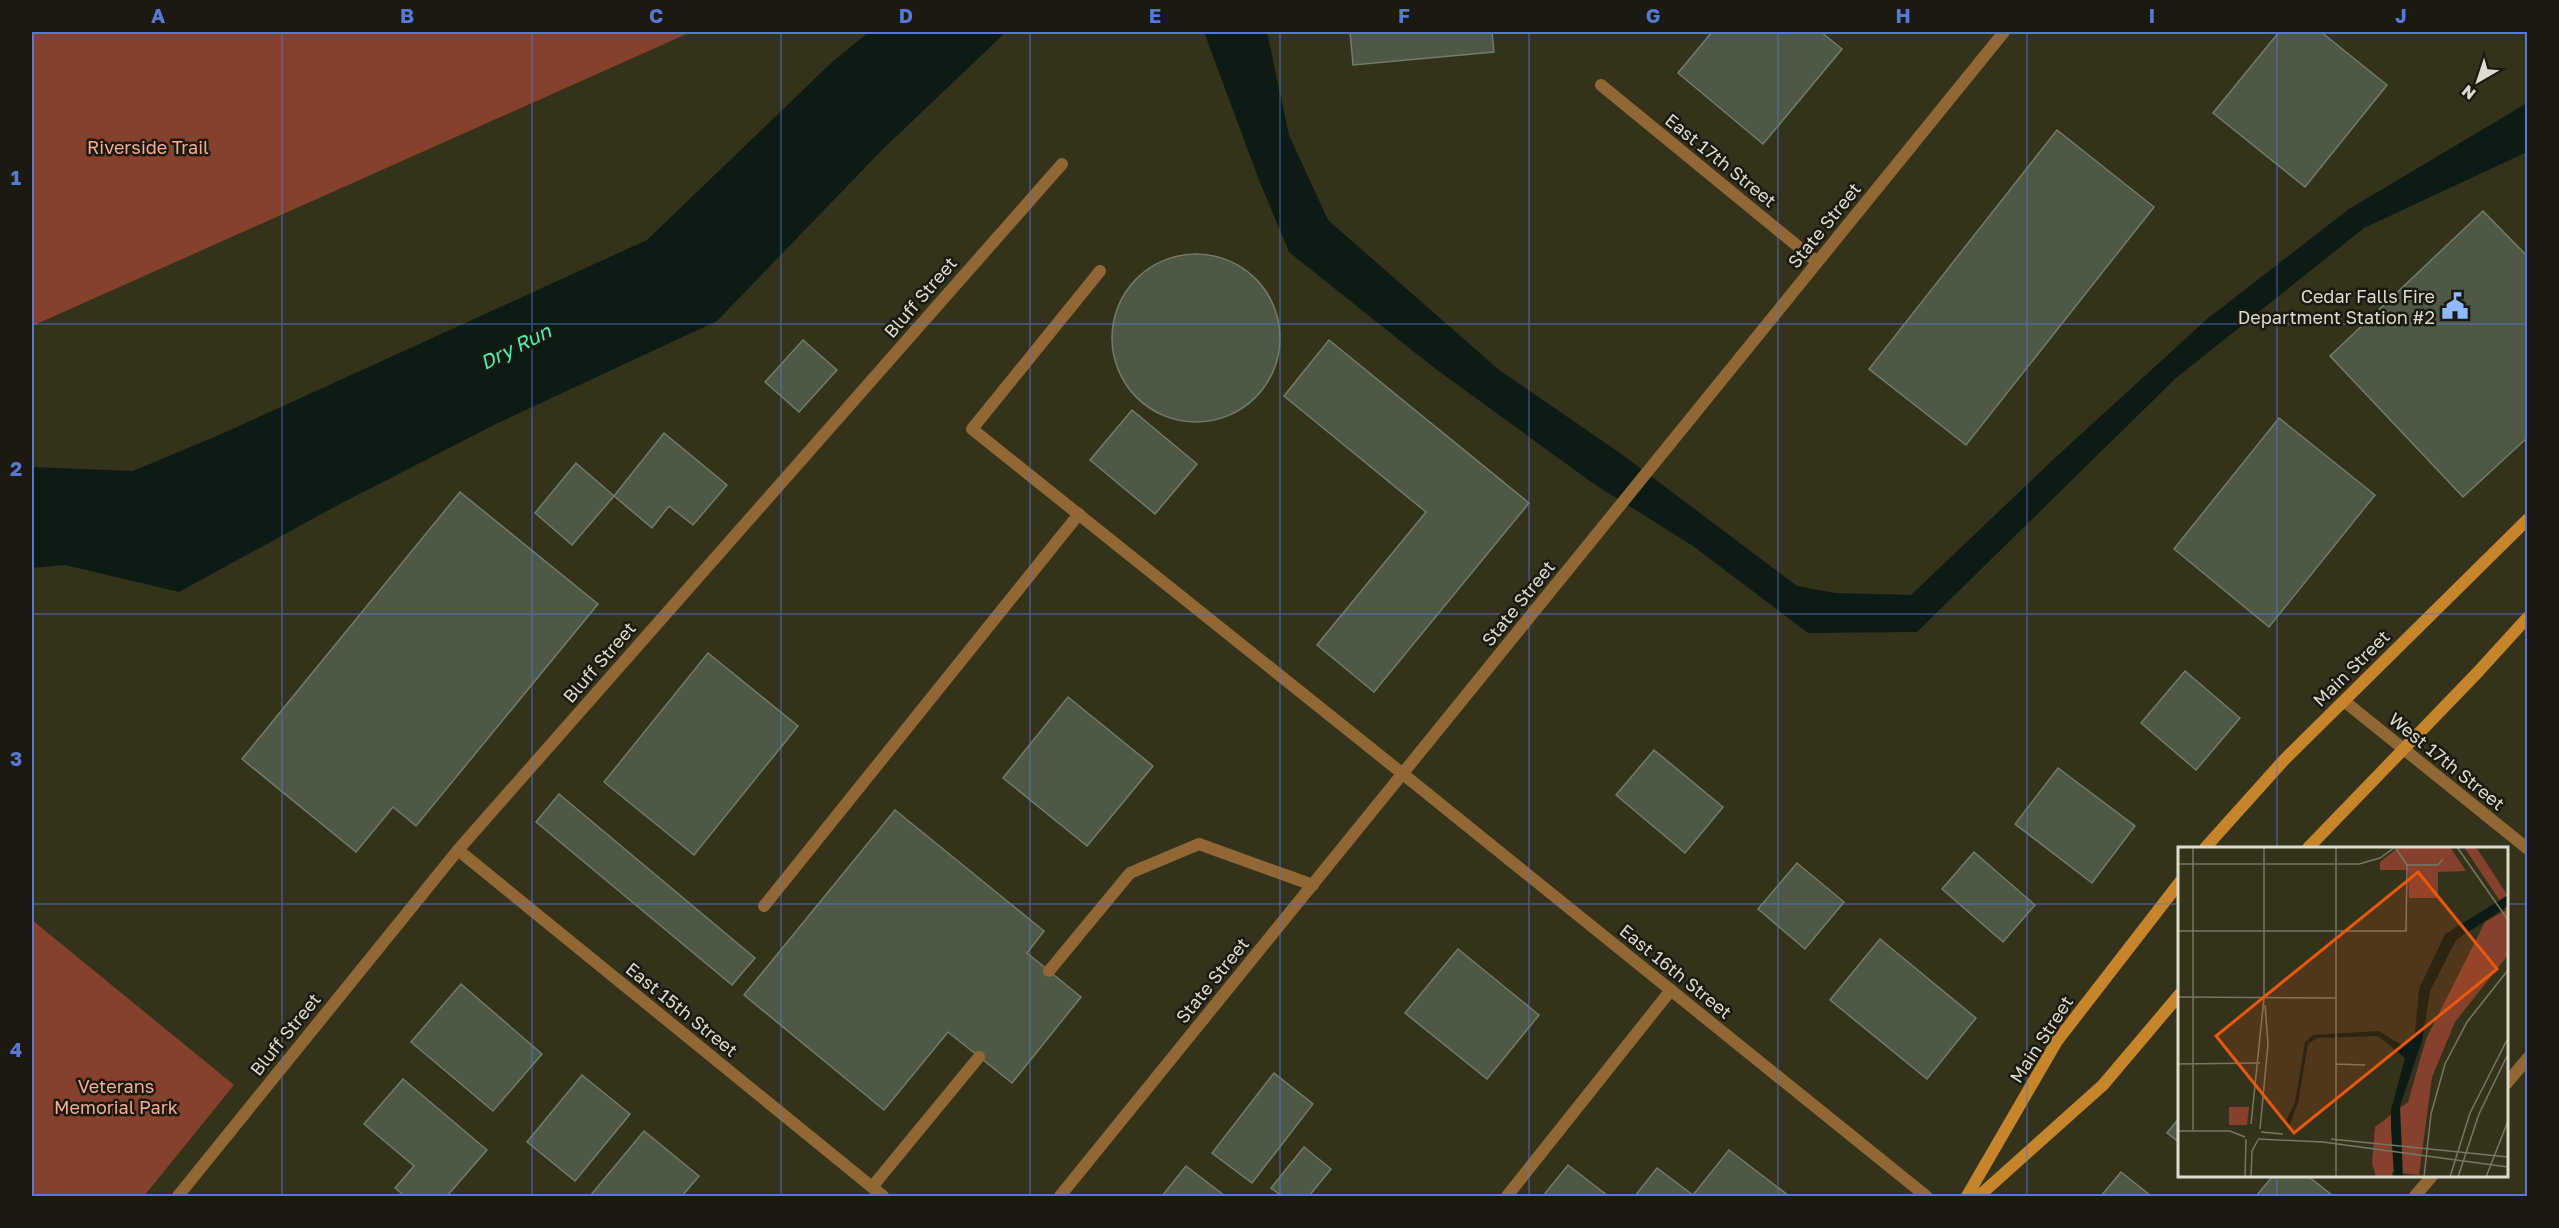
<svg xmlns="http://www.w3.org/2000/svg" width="2559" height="1228" viewBox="0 0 2559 1228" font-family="'Golos Text',sans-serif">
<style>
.green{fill:#86412c}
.water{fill:#0c1c15}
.building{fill:#4d5945;stroke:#707d67;stroke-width:1.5}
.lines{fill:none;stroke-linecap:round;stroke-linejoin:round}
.service{stroke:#916835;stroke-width:12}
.minor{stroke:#916835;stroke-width:12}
.secondary{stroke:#c7852b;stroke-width:12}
.grid{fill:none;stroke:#5779d5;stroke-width:1.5;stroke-opacity:0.55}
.labels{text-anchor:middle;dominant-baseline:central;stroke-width:5;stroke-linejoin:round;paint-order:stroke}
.park-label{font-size:18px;fill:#f8ac95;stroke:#1b1910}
.street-label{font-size:18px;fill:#dddcce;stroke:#1b1910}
.poi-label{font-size:18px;fill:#dddcce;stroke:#1b1910;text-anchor:end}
.water-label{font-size:20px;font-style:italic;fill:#4ef2b7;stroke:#1b1910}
.inset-road{fill:none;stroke:#787663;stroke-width:1.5}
.view{fill:#e8590c;fill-opacity:0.15;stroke:#e8590c;stroke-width:3}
.inset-edge{fill:none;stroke:#dddcce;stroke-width:3}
.neatline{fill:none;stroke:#5779d5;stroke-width:2}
.grid-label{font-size:20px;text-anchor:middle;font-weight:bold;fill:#5779d5}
</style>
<rect width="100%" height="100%" fill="#35321c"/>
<!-- green -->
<g class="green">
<polygon points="32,32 691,32 32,326"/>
<polygon points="32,920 234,1085 144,1196 32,1196"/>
</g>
<!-- water -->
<g class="water">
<polygon points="869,32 1006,32 882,150 717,321 498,423 338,505 179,592 65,565 32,568 32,467 133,471 226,432 647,240 831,63"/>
<polygon points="1204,32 1267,32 1289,135 1328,220 1498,369 1620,453 1797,586 1835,593 1911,595 2056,457 2207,319 2349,209 2527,103 2527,152 2364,228 2176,378 1917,632 1808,633 1693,546 1594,484 1433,367 1289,252 1259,180"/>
</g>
<!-- building -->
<g class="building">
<polygon points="1350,32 1492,32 1494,52 1353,65"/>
<polygon points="1712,32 1821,32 1842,49 1763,144 1678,73"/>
<polygon points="2279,32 2321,32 2387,85 2305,187 2213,113"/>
<polygon points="2057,130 2154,207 1966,445 1869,369"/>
<polygon points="2483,211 2528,257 2528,437 2463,497 2330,356"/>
<circle cx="1196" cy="338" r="84"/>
<polygon points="803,340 837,370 799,412 765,382"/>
<polygon points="1329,340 1529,503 1374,692 1317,645 1426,512 1284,396"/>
<polygon points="1132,410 1197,464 1155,514 1090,460"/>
<polygon points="2279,418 2375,495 2269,627 2174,549"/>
<polygon points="664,433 727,485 693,525 669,506 652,528 614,496"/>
<polygon points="576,463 614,496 572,545 535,513"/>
<polygon points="460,492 598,604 416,826 393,807 356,852 242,759"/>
<polygon points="708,653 798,726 694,855 604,782"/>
<polygon points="2185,671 2240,718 2196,770 2141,723"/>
<polygon points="1068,697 1153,766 1087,846 1003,778"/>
<polygon points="1654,750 1723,807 1685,853 1616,795"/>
<polygon points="2058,768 2135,826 2092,883 2015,824"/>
<polygon points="559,794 755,958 732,985 536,822"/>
<polygon points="895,810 1044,931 1027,953 1081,997 1012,1083 948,1032 884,1110 744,995"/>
<polygon points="1974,852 2035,905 2003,942 1942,889"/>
<polygon points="1797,863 1844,902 1805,949 1758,909"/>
<polygon points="1880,939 1976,1018 1927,1079 1830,1000"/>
<polygon points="1458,949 1539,1015 1487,1079 1405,1013"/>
<polygon points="461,984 542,1054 493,1111 411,1042"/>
<polygon points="1274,1073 1313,1104 1252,1183 1212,1153"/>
<polygon points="582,1075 630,1114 575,1181 527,1142"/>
<polygon points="403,1079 487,1150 447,1196 405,1196 395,1188 414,1166 364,1124"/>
<polygon points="2180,1117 2180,1143 2167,1133"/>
<polygon points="644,1131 699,1176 682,1196 590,1196"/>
<polygon points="1304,1147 1331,1169 1309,1196 1282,1196 1271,1188"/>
<polygon points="1729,1150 1789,1196 1635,1196 1657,1168 1693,1195"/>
<polygon points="1568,1165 1608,1196 1543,1196"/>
<polygon points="1186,1166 1225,1196 1162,1196"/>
<polygon points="2121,1172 2151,1196 2101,1196"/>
<polygon points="2273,1176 2308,1176 2333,1196 2256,1196"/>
</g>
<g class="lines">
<!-- service -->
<g class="service">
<polyline points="1100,271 972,429 1403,774"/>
<polyline points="458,850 1062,164"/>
<polyline points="764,906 1079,514"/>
<polyline points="1049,971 1130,873 1199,844 1313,885"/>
<polyline points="2506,1084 2528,1058"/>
<polyline points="872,1187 979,1057"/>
<polyline points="1507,1196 1671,990"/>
<polyline points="2415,1196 2432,1176"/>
</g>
<!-- minor -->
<g class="minor">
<polyline points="1601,85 1817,262"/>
<polyline points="2344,701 2528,849"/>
<polyline points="1403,774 1926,1196"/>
<polyline points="178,1196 458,850 883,1196"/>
<polyline points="1060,1196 2004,32"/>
</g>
<!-- secondary -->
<g class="secondary">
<polyline points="2205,848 2284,760 2528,519"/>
<polyline points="2308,848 2477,673 2528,617"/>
<polyline points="1967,1196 2057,1041 2180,882"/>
<polyline points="1979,1196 2103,1085 2180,994"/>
</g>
</g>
<!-- grid -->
<path class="grid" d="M 282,32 L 282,1196M 532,32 L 532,1196M 781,32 L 781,1196M 1030,32 L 1030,1196M 1280,32 L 1280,1196M 1529,32 L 1529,1196M 1778,32 L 1778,1196M 2027,32 L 2027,1196M 2277,32 L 2277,848M 32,324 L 2528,324M 32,614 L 2528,614M 32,904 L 2180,904M 2506,904 L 2528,904M 2277,1176 L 2277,1196"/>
<!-- icons -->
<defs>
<symbol id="civic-bare" viewBox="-9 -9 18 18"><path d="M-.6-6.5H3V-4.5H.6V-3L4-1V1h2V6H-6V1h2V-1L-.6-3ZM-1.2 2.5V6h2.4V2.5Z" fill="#8eb9fd" stroke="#1b1910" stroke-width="2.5" paint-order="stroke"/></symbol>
</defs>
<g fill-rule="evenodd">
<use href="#civic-bare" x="2436" y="287" width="38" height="38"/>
</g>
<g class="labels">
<!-- park labels -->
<g class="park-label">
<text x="148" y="147">Riverside Trail</text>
<text x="116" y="1086">Veterans<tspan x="116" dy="21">Memorial Park</tspan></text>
</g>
<!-- street labels -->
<g class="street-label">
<text transform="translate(1721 160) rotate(39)">East 17th Street</text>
<text transform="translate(1824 225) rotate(-51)">State Street</text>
<text transform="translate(920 297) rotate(-49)">Bluff Street</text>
<text transform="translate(1518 603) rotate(-51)">State Street</text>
<text transform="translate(599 662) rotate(-49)">Bluff Street</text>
<text transform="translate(2351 668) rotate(-45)">Main Street</text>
<text transform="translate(2447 761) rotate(39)">West 17th Street</text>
<text transform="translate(1676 971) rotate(39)">East 16th Street</text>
<text transform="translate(1212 980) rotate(-51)">State Street</text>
<text transform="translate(682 1009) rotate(39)">East 15th Street</text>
<text transform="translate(285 1034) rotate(-51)">Bluff Street</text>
<text transform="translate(2041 1039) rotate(-57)">Main Street</text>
</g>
<!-- poi labels -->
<g class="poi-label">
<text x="2435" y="296">Cedar Falls Fire<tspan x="2435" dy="21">Department Station #2</tspan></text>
</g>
<!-- water labels -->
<g class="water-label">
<text transform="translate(515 346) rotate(-27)">Dry Run</text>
</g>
</g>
<!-- overview -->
<g transform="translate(2178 847)">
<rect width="330" height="330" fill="#35321c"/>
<path d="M 221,0 L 272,0 L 288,24 L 260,25 L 260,51 L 231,51 L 230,23 L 202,23 L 202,15 ZM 286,0 L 298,0 L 330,49 L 330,108 L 277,175 L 254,230 L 241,328 L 214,325 L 214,330 L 198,330 L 194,316 L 197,280 L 230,255 L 248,192 L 307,75 L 328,63 ZM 51,260 L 71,260 L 69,278 L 51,278 Z" fill="#86412c"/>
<path d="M 330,48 L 330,59 L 278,93 L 252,144 L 244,194 L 222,259 L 225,330 L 216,330 L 213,281 L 213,263 L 227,211 L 200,189 L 139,191 L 130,197 L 120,256 L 111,279 L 106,278 L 117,255 L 127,195 L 135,188 L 201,184 L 222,197 L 230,195 L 237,186 L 241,142 L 267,87 Z" fill="#0c1c15"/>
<path class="inset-road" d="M 279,0 L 330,73M 0,17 L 181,17 L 202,11 L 217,0M 229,18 L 260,18 L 265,12M 0,84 L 228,84 L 229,18 L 217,0M 0,150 L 158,151M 0,217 L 82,216M 158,217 L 187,218M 73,277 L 86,151 L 86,0M 82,282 L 90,197 L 87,158M 15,283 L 15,0M 0,284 L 52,284 L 67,290M 83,285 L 105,287M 80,292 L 145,295 L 330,320M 153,292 L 330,310M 67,330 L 68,292M 73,330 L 74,304 L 80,293M 158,330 L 158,0M 246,330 L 253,267 L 267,217 L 289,175 L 330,123M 272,330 L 292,266 L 330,191M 280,330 L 301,267 L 330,207M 308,330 L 330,274"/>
<path class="view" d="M 240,25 L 319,122 L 116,286 L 38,189 Z"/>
<rect width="330" height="330" class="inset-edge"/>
</g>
<!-- border -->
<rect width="2559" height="1228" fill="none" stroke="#1b1910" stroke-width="66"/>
<!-- north arrow -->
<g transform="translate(2478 81) rotate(219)" stroke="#1b1910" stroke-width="4.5" paint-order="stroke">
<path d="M0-4.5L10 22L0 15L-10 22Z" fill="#dddcce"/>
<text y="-9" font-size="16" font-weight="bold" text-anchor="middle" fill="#dddcce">N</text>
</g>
<rect x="33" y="33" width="2493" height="1162" class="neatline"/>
<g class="grid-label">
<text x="158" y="23">A</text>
<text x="407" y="23">B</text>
<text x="656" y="23">C</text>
<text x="906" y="23">D</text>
<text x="1155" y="23">E</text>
<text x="1404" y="23">F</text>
<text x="1653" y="23">G</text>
<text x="1903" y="23">H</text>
<text x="2152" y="23">I</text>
<text x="2401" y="23">J</text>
<text x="16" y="185">1</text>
<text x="16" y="476">2</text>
<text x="16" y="766">3</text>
<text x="16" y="1057">4</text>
</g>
</svg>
